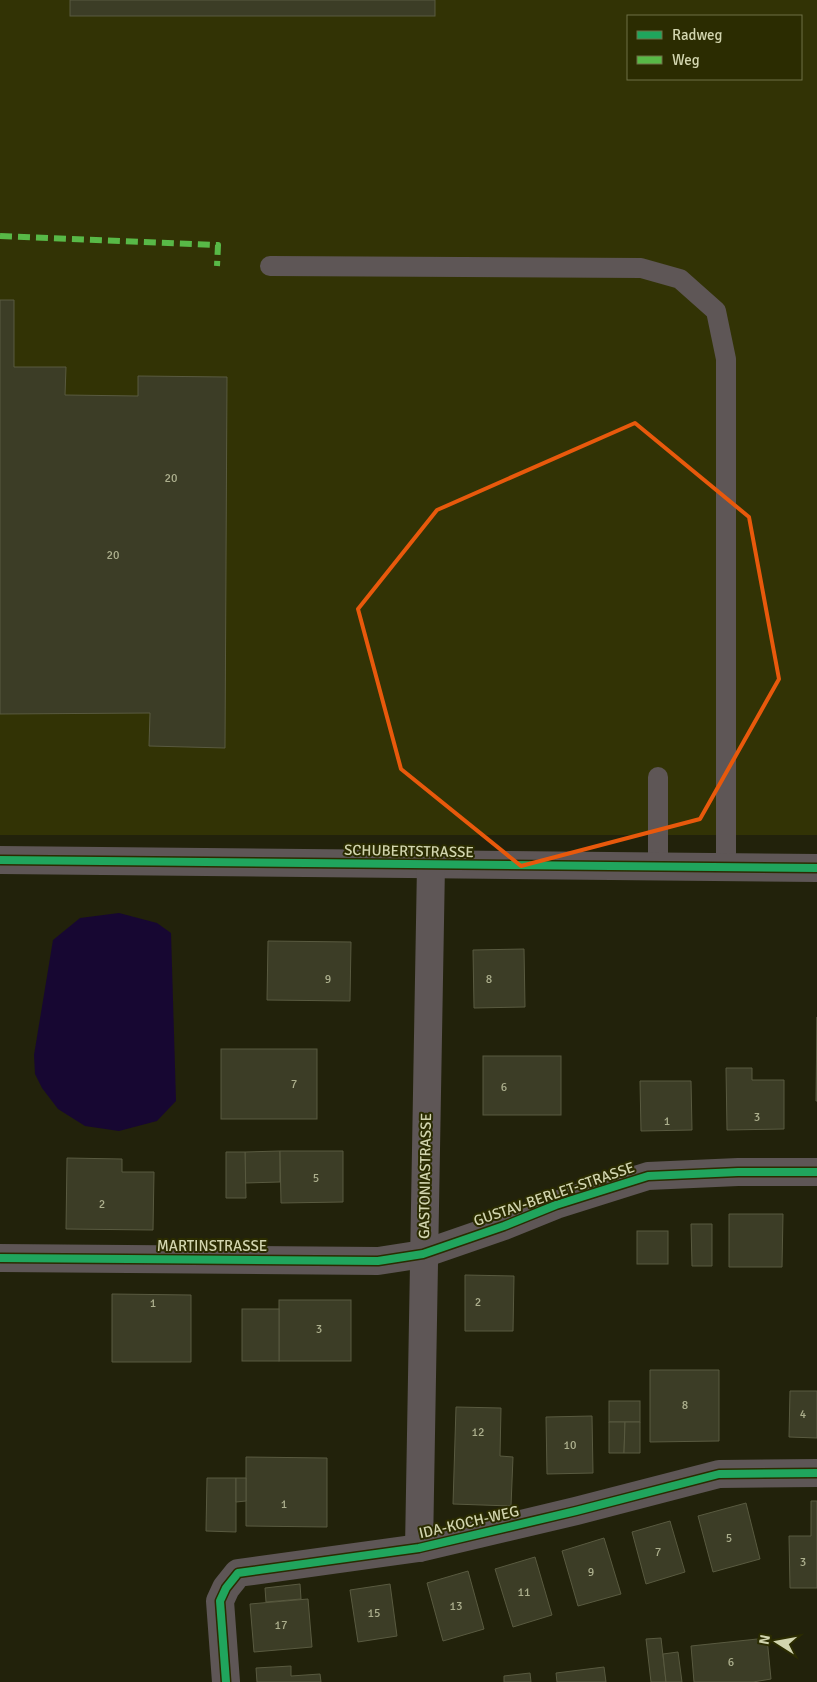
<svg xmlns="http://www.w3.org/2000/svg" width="817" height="1682" viewBox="0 0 817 1682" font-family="Signika,sans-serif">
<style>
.built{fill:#323305;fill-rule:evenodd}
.water{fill:#170732}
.building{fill:#3c3d26;stroke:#595a40}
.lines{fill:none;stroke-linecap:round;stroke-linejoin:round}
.service{stroke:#5e5656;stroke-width:20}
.minor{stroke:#5e5656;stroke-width:28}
.quiet{stroke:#58b947;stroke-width:6;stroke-dasharray:12 6;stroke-linecap:butt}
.cycleway-casing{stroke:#2b2c01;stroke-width:11}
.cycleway{stroke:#20a55d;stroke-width:8}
.marked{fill:none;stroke:#e8590c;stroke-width:4;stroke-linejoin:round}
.labels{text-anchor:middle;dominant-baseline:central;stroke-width:4;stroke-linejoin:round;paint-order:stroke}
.number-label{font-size:12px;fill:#acaf8d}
.street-label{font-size:15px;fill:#d2d5af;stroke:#2b2c01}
</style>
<rect width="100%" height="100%" fill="#22220b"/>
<!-- built -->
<path class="built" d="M 0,0 L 817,0 L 817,835 L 0,835 ZM 628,16 L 801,16 L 801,79 L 628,79 Z"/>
<!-- water -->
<polygon class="water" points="119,913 157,923 171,933 176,1101 157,1121 119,1131 85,1126 58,1109 42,1088 35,1074 34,1055 53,940 80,918"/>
<!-- building -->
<g class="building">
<rect x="70" y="0" width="365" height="16"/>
<polygon points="0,300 14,300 14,367 66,367 65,395 138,396 138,376 227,377 225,748 149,746 150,713 0,714"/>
<polygon points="268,941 351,942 350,1001 267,1000"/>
<polygon points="524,949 525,1007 474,1008 473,950"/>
<polygon points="817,1017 817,1101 816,1101"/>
<rect x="221" y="1049" width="96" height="70"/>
<rect x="483" y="1056" width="78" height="59"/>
<polygon points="726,1068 752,1068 752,1080 784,1080 784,1129 727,1130"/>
<polygon points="640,1081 691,1081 692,1130 641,1131"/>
<polygon points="280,1151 280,1182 245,1183 245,1152"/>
<polygon points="280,1151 343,1151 343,1202 281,1203"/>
<polygon points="226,1152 245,1152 246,1198 226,1198"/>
<polygon points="67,1158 122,1159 122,1172 154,1172 153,1230 66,1229"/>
<polygon points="729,1214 783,1214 782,1267 729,1267"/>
<polygon points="691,1224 712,1224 712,1266 692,1266"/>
<rect x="637" y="1231" width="31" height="33"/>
<polygon points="465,1275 514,1276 513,1331 465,1331"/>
<polygon points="112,1294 191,1295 191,1362 112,1362"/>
<rect x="279" y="1300" width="72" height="61"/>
<rect x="242" y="1309" width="37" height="52"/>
<polygon points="650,1370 719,1370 719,1441 650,1442"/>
<polygon points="790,1391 817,1391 817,1438 789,1437"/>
<rect x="609" y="1401" width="31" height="21"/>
<polygon points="456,1407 501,1408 500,1456 513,1457 511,1506 453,1504"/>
<polygon points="592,1416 593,1473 547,1474 546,1417"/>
<polygon points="609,1422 625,1422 624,1453 609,1453"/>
<polygon points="625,1422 640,1422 640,1453 624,1453"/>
<polygon points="246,1457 327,1458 327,1527 246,1526"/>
<polygon points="207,1478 236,1478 236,1532 206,1531"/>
<polygon points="236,1478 246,1478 246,1501 236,1502"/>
<polygon points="811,1501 817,1501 817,1588 790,1588 789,1536 811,1536"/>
<polygon points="746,1503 760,1559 713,1572 698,1516"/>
<polygon points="670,1521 685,1572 646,1584 632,1532"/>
<polygon points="604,1538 621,1594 578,1606 562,1551"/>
<polygon points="535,1557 552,1615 513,1627 495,1569"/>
<polygon points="468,1571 484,1629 443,1641 427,1583"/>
<polygon points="300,1584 301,1599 266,1602 265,1588"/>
<polygon points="390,1584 397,1636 358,1642 350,1590"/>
<polygon points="308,1599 312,1647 254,1652 250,1604"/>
<polygon points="661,1638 666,1682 651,1682 646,1639"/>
<polygon points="767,1638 771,1679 753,1682 694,1682 691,1646"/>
<polygon points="678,1652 682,1682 666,1682 663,1654"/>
<polygon points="291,1666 291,1676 320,1674 321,1682 257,1682 256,1668"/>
<polygon points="604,1667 606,1682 557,1682 556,1673"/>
<polygon points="530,1673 531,1682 504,1682 504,1676"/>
</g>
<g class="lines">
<!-- service -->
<g class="service">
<polyline points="270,266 641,268 680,279 716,311 726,359 726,867"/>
<polyline points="658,866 658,777"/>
</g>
<!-- minor -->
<g class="minor">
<polyline points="0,860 817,868"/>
<polyline points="0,1258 378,1261 423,1254 504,1226 556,1205 648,1176 738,1172 817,1172"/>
<polyline points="419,1548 431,865"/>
<polyline points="226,1682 220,1601 226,1588 238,1573 419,1548 576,1511 719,1474 817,1473"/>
</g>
<!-- quiet -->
<polyline class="quiet" points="0,236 218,245 217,266"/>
<defs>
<g id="cycleway">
<polyline points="0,860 817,868"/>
<polyline points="0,1258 378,1261 423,1254 504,1226 556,1205 648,1176 738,1172 817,1172"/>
<polyline points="226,1682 220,1601 226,1588 238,1573 419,1548 576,1511 719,1474 817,1473"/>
</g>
</defs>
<!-- cycleway casing -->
<use href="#cycleway" class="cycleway-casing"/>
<!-- cycleway -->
<use href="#cycleway" class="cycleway"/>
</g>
<!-- marked area -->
<path class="marked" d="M 635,423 L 749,517 L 779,679 L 700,819 L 521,866 L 401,769 L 358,609 L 437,510 Z"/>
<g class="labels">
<!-- number labels -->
<g class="number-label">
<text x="171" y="478">20</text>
<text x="113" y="555">20</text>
<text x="328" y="979">9</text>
<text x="489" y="979">8</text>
<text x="294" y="1084">7</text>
<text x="504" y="1087">6</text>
<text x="757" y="1117">3</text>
<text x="667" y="1121">1</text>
<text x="316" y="1178">5</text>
<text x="102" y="1204">2</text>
<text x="478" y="1302">2</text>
<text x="153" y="1303">1</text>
<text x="319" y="1329">3</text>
<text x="685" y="1405">8</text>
<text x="803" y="1414">4</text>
<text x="478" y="1432">12</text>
<text x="570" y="1445">10</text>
<text x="284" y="1504">1</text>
<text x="729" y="1538">5</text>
<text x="658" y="1552">7</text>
<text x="803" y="1562">3</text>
<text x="591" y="1572">9</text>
<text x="524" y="1592">11</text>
<text x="456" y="1606">13</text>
<text x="374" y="1613">15</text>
<text x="281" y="1625">17</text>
<text x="731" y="1662">6</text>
</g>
<!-- street labels -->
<g class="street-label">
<text transform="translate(409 851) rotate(1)">SCHUBERTSTRASSE</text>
<text transform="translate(425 1176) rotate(-89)">GASTONIASTRASSE</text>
<text transform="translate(554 1194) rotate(-19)">GUSTAV-BERLET-STRASSE</text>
<text x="212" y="1246">MARTINSTRASSE</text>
<text transform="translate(469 1522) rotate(-13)">IDA-KOCH-WEG</text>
</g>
</g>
<!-- legend -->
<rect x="627" y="15" width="175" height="65" fill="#2b2c01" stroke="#6e7047"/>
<rect x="637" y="31" width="25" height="8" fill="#20a55d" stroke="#6e7047"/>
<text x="672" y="40" font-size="15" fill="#d2d5af">Radweg</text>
<rect x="637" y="56" width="25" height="8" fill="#58b947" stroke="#6e7047"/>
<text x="672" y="65" font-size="15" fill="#d2d5af">Weg</text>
<!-- north arrow -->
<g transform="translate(777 1642) rotate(281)" stroke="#2b2c01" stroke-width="4" paint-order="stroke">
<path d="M0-4L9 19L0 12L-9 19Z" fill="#d2d5af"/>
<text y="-8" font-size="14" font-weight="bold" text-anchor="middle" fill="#d2d5af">N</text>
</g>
</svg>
